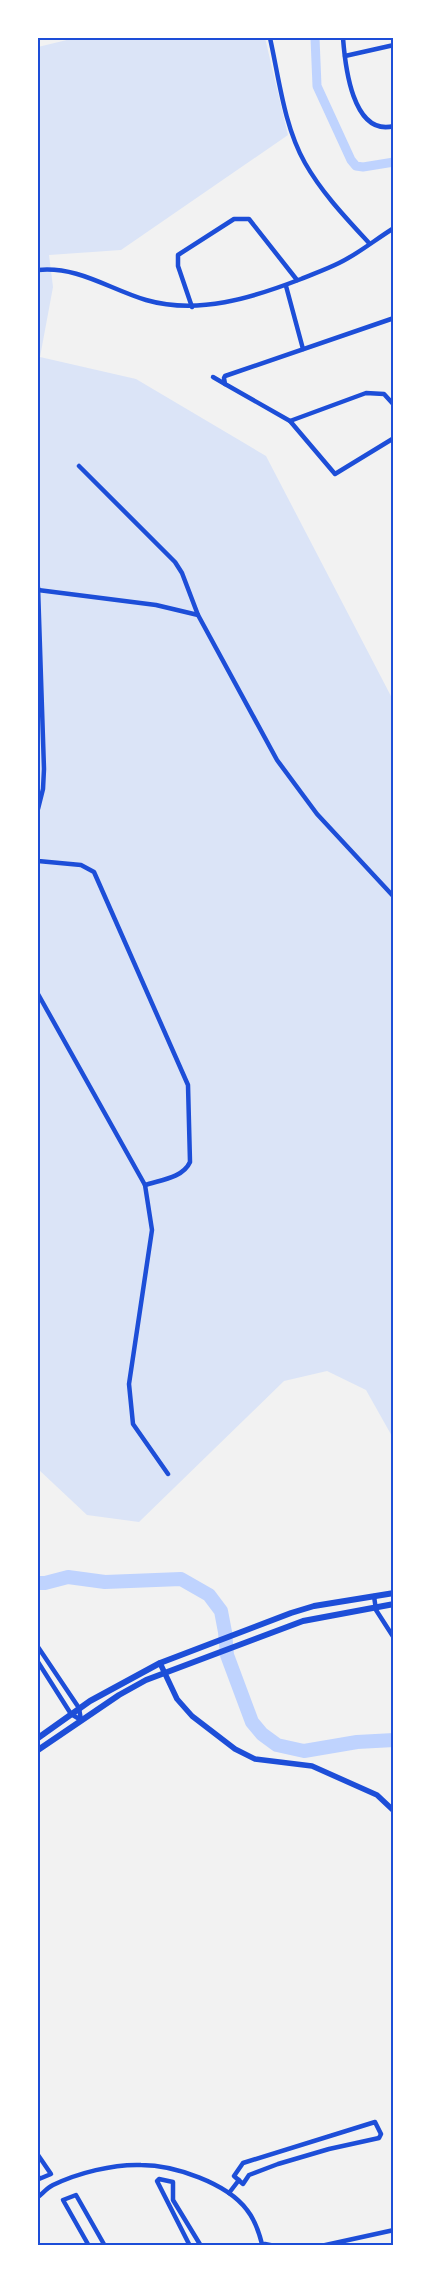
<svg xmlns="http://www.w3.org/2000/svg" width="431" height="2283" viewBox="0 0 431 2283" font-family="Montserrat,sans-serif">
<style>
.green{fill:#dbe4f7}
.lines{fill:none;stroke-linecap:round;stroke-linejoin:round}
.canal{stroke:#bfd3fe;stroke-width:9}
.river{stroke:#bfd3fe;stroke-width:14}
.minor{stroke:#1d4ed8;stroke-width:4.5}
.tertiary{stroke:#1d4ed8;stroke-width:5.5}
.secondary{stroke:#1d4ed8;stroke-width:6}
.neatline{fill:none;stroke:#1d4ed8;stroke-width:2}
</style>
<rect width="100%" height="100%" fill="#f2f2f2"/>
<!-- green -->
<polygon class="green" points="75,38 265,38 288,135 121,250 49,255 53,287 40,357 136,379 266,456 393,700 393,1438 366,1390 327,1371 284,1381 139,1522 87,1515 38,1469 38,47"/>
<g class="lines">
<!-- canal -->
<polyline class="canal" points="315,38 317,86 351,160 356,166 363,167 394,162"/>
<!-- river -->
<polyline class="river" points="38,1583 45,1583 68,1577 105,1582 181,1579 209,1595 221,1611 225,1632 227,1655 252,1722 262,1734 277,1745 304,1751 357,1742 394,1740"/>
<!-- minor -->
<g class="minor">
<path d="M 270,38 C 279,78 284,126 305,163 C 322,193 346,218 369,243"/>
<path d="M 343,38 C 345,64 352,137 394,126"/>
<polyline points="345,56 394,45"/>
<path d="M 38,270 C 78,266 109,289 146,300 C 198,315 252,298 301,279 C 313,274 327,269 339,263 C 358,254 376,239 394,228"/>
<polyline points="286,286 303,349"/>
<polyline points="192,307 178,266 178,255 234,219 249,219 297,280"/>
<polyline points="394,318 225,376 224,378 225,384 290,421 335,474 394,438"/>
<polyline points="213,377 225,384"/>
<polyline points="290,421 366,393 384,394 394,405"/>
<polyline points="79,466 175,562 182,573 198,615 277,760 317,814 394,897"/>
<polyline points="38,587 44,769 43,789 38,809"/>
<polyline points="38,590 156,605 198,615"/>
<path d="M 38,861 L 81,865 L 94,872 L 188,1085 L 190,1162 C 183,1178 160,1180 145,1185"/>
<polyline points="38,994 145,1185 152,1230 129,1384 133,1424 168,1474"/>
<polyline points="374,1596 376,1610 394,1638"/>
<polyline points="38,1647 79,1708 81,1720"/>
<polyline points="38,1662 71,1714 81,1720"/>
<polygon points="375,2122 381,2134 379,2138 329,2149 278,2164 249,2175 243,2184 234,2176 243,2163"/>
<polyline points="38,2155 51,2174 39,2179 38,2176"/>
<polyline points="229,2193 239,2180"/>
<path d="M 38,2197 C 43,2193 47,2188 53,2185 C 78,2173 113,2164 141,2165 C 174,2165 227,2183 247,2210 C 255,2220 259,2232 262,2244"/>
<polyline points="89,2246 63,2200 76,2195 105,2246"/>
<polyline points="190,2246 157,2181 159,2179 173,2182 173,2200 201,2246"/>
<polyline points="259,2246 265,2244 275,2246"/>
<polyline points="321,2246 394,2230"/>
</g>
<!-- tertiary -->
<polyline class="tertiary" points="160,1663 177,1699 192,1716 235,1749 255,1759 312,1766 377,1795 394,1811"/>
<!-- secondary -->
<g class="secondary">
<polyline points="38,1738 90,1701 160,1663 291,1613 314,1606 394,1593"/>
<polyline points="38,1750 119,1695 146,1680 303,1621 394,1604"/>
</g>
</g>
<!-- border -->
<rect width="431" height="2283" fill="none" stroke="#ffffff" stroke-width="78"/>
<rect x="39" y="39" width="353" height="2205" class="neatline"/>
</svg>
